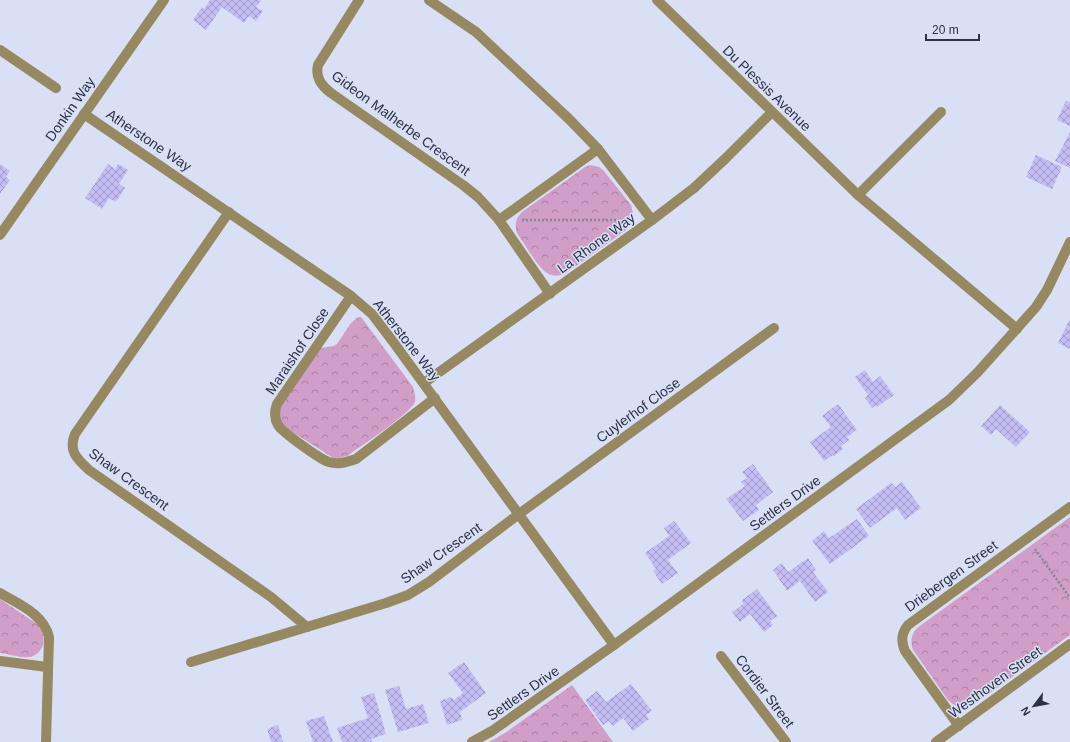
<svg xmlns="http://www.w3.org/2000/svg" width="1070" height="742" viewBox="0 0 1070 742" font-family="Arial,sans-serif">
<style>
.park{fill:url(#park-crowns)}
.building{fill:url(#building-cross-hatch)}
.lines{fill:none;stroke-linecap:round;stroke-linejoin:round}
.path{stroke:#82889d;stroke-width:2.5;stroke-dasharray:2 2;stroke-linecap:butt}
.minor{stroke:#968962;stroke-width:10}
.labels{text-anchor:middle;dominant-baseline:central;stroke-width:3;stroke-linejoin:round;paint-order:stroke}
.street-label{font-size:14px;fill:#2b3146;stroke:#d9e0f5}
</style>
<defs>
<pattern id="park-crowns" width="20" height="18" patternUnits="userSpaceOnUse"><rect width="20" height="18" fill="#d09ec9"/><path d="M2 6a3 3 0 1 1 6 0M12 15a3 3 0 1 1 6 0" fill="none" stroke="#a981a5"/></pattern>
<pattern id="building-cross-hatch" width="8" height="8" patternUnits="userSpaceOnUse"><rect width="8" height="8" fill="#c4bdf3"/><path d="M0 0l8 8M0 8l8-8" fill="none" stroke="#9f9ac7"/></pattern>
</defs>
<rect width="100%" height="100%" fill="#d9e0f5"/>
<!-- park -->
<g class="park">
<path d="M 590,165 L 599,167 L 603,170 L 631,205 L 633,214 L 632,219 L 626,230 L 566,273 C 560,276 553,277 547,273 C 538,268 525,244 518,235 C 514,226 515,219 522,212 L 585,167 Z"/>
<path d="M 358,317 L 361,317 L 413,387 C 414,391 416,397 415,402 C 410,414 361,446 347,456 L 335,459 L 283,426 L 280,422 L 279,406 L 321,348 L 334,346 L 337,344 L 351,323 Z"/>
<path d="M 1070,517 L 1070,635 L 972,706 C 962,710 956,708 948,700 L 913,650 C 910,641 911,635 917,628 Z"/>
<path d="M 0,599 L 37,624 C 44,633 47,644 38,653 C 35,655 32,657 29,657 C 20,658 9,654 0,653 Z"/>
<polygon points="572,685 613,742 489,742 505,733"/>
</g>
<!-- building -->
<g class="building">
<polygon points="210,0 260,0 261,1 256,7 263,11 256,21 249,16 244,23 222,7 206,30 193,20 202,7 204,9"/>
<polygon points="1066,101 1070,102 1070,126 1057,120"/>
<polygon points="1070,132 1070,168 1055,161"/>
<polygon points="1036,155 1062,167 1052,189 1026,177"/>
<polygon points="0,164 10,171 6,177 10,180 0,194"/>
<polygon points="108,164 115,169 118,164 128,170 119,184 125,188 116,202 109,198 102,209 85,198"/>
<polygon points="1070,319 1070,349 1058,343"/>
<polygon points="865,370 873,382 880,376 894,395 877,407 876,405 872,408 865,398 868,395 855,377"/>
<polygon points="838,404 857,430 847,437 849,440 841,446 843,449 834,456 833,455 824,461 810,442 831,427 822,416"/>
<polygon points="1000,405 1030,432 1016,447 996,429 991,435 981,426"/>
<polygon points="753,464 773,492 756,505 759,510 743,521 726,499 745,486 741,482 747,478 742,472"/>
<polygon points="902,482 921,508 905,520 897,508 870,528 856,509 891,483 895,487"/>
<polygon points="857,519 869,536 830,564 812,541 824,531 829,538"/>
<polygon points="674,521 691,543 668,560 678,573 662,584 653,571 656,569 645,553 669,536 664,528"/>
<polygon points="808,558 816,570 813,572 828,592 815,602 800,581 787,591 773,570 782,563 788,572"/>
<polygon points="757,589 777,616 770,621 773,625 764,632 750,614 740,622 732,612 743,604 742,600"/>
<polygon points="464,662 486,693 460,712 462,720 447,725 440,701 451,697 454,700 463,693 448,673"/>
<polygon points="631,684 652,711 646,715 649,719 633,731 623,718 613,726 609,721 603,725 585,700 597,691 606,702"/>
<polygon points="399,686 406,709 423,704 429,723 398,732 385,690"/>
<polygon points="374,693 386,734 371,739 372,742 342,742 337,728 368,718 361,697"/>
<polygon points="324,716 333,742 313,742 306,721"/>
<polygon points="278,725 283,742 271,742 267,729"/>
</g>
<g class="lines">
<!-- path -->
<g class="path">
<polyline points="522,220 627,220"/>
<polyline points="1035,549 1070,598"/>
</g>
<!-- minor -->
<g class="minor">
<path d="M 359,0 L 318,65 C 315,78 322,86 331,93 L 463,185 L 478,197 L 499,220 L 550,294"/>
<polyline points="429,0 476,32 569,119 598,149 652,220"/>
<polyline points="657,0 858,195 1017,329"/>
<polyline points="0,50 56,88"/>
<polyline points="84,114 351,296 372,314 394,343 614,645"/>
<polyline points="858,195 941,112"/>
<path d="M 229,212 L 75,434 C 68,451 77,459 89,470 L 271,597 L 307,627"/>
<polyline points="499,220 598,149"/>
<polyline points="0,235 164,0"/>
<path d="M 351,296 L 277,404 C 274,412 274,418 278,425 C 282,432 321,460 329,462 C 338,465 347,462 356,459 L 435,398"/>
<polyline points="424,383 652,220 694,188 725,159 772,112"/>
<path d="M 0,593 C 18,604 44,614 49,637 L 46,742"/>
<polyline points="721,656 786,742"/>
<polyline points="0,661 47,667"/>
<polyline points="191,662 386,603 408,595 429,582 519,514 774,328"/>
<path d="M 959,726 L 905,651 C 901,641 901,634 908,625 L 1070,507"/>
<polyline points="472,742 492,731 614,645 949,400 977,373 1036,307 1047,290 1070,242"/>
<polyline points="936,742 1070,644"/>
</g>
</g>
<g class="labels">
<!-- street labels -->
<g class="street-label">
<text transform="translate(767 88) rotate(44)">Du Plessis Avenue</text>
<text transform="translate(70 109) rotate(-55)">Donkin Way</text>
<text transform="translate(401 123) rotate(36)">Gideon Malherbe Crescent</text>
<text transform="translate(149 140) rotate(34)">Atherstone Way</text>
<text transform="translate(596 243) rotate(-36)">La Rhone Way</text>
<text transform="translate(407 340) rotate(52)">Atherstone Way</text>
<text transform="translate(297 351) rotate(-56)">Maraishof Close</text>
<text transform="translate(638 410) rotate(-36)">Cuylerhof Close</text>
<text transform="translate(129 479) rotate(36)">Shaw Crescent</text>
<text transform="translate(785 503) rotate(-36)">Settlers Drive</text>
<text transform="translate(441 553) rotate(-35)">Shaw Crescent</text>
<text transform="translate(951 576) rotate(-36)">Driebergen Street</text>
<text transform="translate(995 682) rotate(-36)">Westhoven Street</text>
<text transform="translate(765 691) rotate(53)">Cordier Street</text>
<text transform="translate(523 693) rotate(-35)">Settlers Drive</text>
</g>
</g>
<!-- north arrow -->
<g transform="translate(1034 706) rotate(238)" stroke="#d9e0f5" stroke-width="3" paint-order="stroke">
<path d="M0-3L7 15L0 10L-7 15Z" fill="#2b3146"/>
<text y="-6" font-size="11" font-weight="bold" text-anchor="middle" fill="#2b3146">N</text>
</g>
<!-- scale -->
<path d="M926 34v6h53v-6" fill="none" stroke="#2b3146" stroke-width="2"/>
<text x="932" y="34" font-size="12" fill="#2b3146" stroke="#d9e0f5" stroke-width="3" paint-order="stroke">20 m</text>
</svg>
